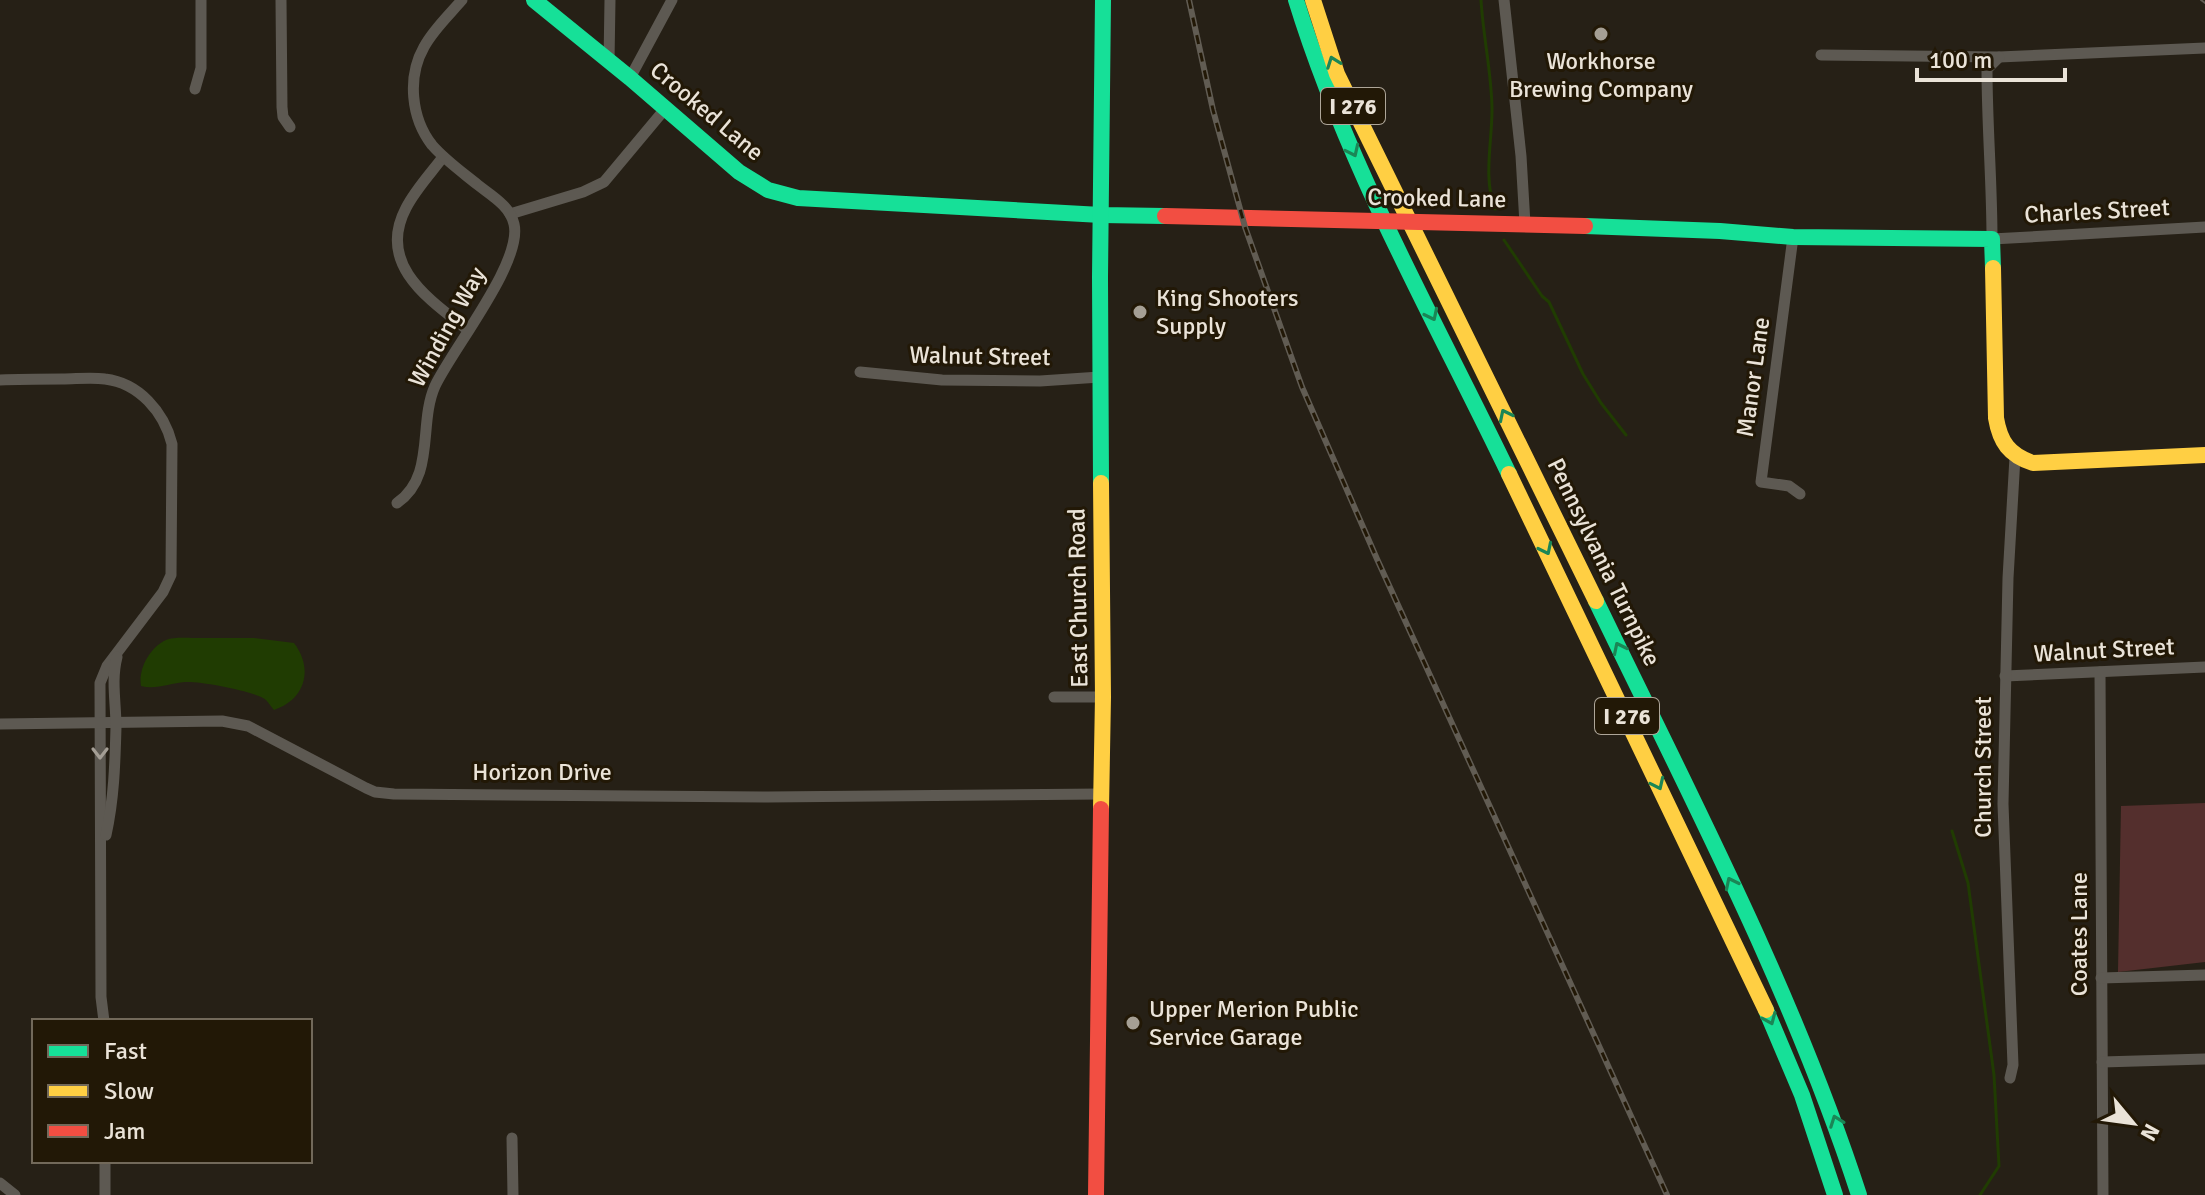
<svg xmlns="http://www.w3.org/2000/svg" width="2205" height="1195" viewBox="0 0 2205 1195" font-family="Signika,sans-serif">
<style>
.green{fill:#542f2d}
.water{fill:#203c02}
.lines{fill:none;stroke-linecap:round;stroke-linejoin:round}
.stream{stroke:#203c02;stroke-width:3}
.street{stroke:#5d5952;stroke-width:11}
.fast{stroke:#16e098;stroke-width:16}
.slow{stroke:#ffcf43;stroke-width:16}
.jam{stroke:#f24e42;stroke-width:16}
.tram{stroke:#615c53;stroke-width:2}
.rail-casing{stroke:#615c53;stroke-width:6}
.rail{stroke:#221806;stroke-width:3;stroke-dasharray:9;stroke-linecap:butt}
.oneway{stroke:#1b8656}
.oneway2{stroke:#a49e95}
.poi-dot{fill:#a59f94;stroke:#221806;stroke-width:3}
.labels{text-anchor:middle;dominant-baseline:central;stroke-width:6;stroke-linejoin:round;paint-order:stroke}
.shield{fill:#221806;stroke:#aea699;stroke-width:2}
.shield-label{font-size:22px;font-weight:bold;fill:#eae3d8}
.poi-label{font-size:24px;fill:#eae3d8;stroke:#221806;text-anchor:start}
.street-label{font-size:24px;fill:#eae3d8;stroke:#221806}
</style>
<rect width="100%" height="100%" fill="#262016"/>
<!-- green -->
<polygon class="green" points="2205,803 2205,962 2118,972 2121,806"/>
<!-- water -->
<path class="water" d="M 194,638 L 254,638 L 294,643 C 314,669 305,700 274,710 C 271,707 269,703 266,700 C 255,691 200,681 185,682 C 170,683 156,690 141,686 C 138,669 150,647 166,640 C 173,637 186,638 194,638 Z"/>
<g class="lines">
<!-- stream -->
<g class="stream">
<path d="M 1481,0 C 1483,36 1492,75 1492,110 C 1492,143 1483,178 1495,209"/>
<polyline points="1504,240 1542,296 1549,302 1583,374 1601,403 1626,435"/>
<polyline points="1952,831 1968,883 1994,1075 1999,1166 1980,1195"/>
</g>
<!-- street -->
<g class="street">
<polyline points="281,0 282,107 283,117 290,127"/>
<polyline points="1504,0 1521,156 1525,224"/>
<polyline points="1821,55 1999,57 2205,48"/>
<path d="M 1999,57 L 1987,69 C 1987,126 1992,182 1992,239 L 2205,227"/>
<polyline points="609,62 610,0"/>
<polyline points="630,78 672,0"/>
<polyline points="195,89 201,68 201,0"/>
<path d="M 443,157 C 431,173 415,190 406,208 C 376,265 430,300 468,330"/>
<polyline points="510,214 583,192 604,182 665,109"/>
<polyline points="1793,237 1761,482 1789,486 1800,494"/>
<polyline points="860,372 942,380 1040,381 1100,377"/>
<path d="M 0,380 C 21,379 41,379 62,379 C 76,379 91,377 105,379 C 139,383 164,412 172,444 L 171,575 L 163,592 L 107,666 L 100,683 L 101,997 L 104,1021"/>
<path d="M 397,503 C 436,476 418,424 435,386 C 453,348 523,262 514,224 C 510,206 492,196 478,185 C 462,172 445,160 432,145 C 411,118 407,77 424,47 C 433,30 449,15 462,0"/>
<polyline points="2100,672 2103,1195"/>
<polyline points="2005,676 2205,667"/>
<polyline points="1054,697 1103,697"/>
<polyline points="0,724 222,721 248,726 366,788 375,792 394,794 768,797 1101,794"/>
<path d="M 106,835 C 114,799 115,764 116,727 C 116,703 111,680 117,657"/>
<polyline points="2101,978 2205,975"/>
<polyline points="2102,1062 2205,1059"/>
<polyline points="2010,1078 2013,1065 2003,804 2008,578 2015,457"/>
<polyline points="512,1138 513,1195"/>
<polyline points="105,1161 105,1195"/>
<polyline points="0,1183 15,1195"/>
</g>
<!-- fast -->
<g class="fast">
<polyline points="534,0 630,78 739,172 768,190 798,198 1101,215 1165,216"/>
<path d="M 1296,0 C 1347,166 1434,318 1509,474"/>
<polyline points="1585,226 1720,231 1793,237 1992,239 1993,268"/>
<polyline points="1101,483 1100,277 1103,0"/>
<path d="M 1596,601 C 1690,796 1792,989 1859,1195"/>
<polyline points="1766,1010 1802,1095 1835,1195"/>
</g>
<!-- slow -->
<g class="slow">
<polyline points="1313,0 1337,74 1596,601"/>
<path d="M 1993,268 L 1996,418 C 2000,442 2009,455 2033,463 L 2205,455"/>
<polyline points="1509,474 1766,1010"/>
<polyline points="1101,809 1103,697 1101,483"/>
</g>
<!-- jam -->
<g class="jam">
<polyline points="1165,216 1585,226"/>
<polyline points="1096,1195 1101,809"/>
</g>
<!-- tram -->
<polyline class="tram" points="2201,0 2205,3"/>
<defs>
<polyline id="rail" points="1189,0 1213,110 1245,227 1302,387 1377,559 1667,1195"/>
</defs>
<!-- rail casing -->
<use href="#rail" class="rail-casing"/>
<!-- rail -->
<use href="#rail" class="rail"/>
</g>
<!-- one-way arrows -->
<defs><path id="oneway-chevron" d="M-2-3.5L2.5 0L-2 3.5" fill="none" stroke-width="1.6" stroke-linecap="round" stroke-linejoin="round" transform="scale(2)"/></defs>
<g class="oneway">
<use href="#oneway-chevron" transform="translate(1333 62) rotate(-110)"/>
<use href="#oneway-chevron" transform="translate(1353 151) rotate(65)"/>
<use href="#oneway-chevron" transform="translate(1432 315) rotate(64)"/>
<use href="#oneway-chevron" transform="translate(1505 415) rotate(-116)"/>
<use href="#oneway-chevron" transform="translate(1546 549) rotate(64)"/>
<use href="#oneway-chevron" transform="translate(1619 648) rotate(-116)"/>
<use href="#oneway-chevron" transform="translate(1658 784) rotate(65)"/>
<use href="#oneway-chevron" transform="translate(1731 883) rotate(-116)"/>
<use href="#oneway-chevron" transform="translate(1770 1019) rotate(67)"/>
<use href="#oneway-chevron" transform="translate(1836 1121) rotate(-110)"/>
</g>
<use class="oneway2" href="#oneway-chevron" transform="translate(100 753) rotate(90)"/>
<!-- markers -->
<g class="poi-dot">
<circle cx="1601" cy="34" r="8"/>
<circle cx="1140" cy="312" r="8"/>
<circle cx="1133" cy="1023" r="8"/>
</g>
<g class="labels">
<!-- shield labels -->
<g class="shield">
<rect x="1321" y="88" width="64" height="36" rx="6"/>
<rect x="1595" y="698" width="64" height="36" rx="6"/>
</g>
<g class="shield-label">
<text x="1353" y="106">I 276</text>
<text x="1627" y="716">I 276</text>
</g>
<!-- poi labels -->
<g class="poi-label">
<text x="1601" y="61" text-anchor="middle">Workhorse<tspan x="1601" dy="28">Brewing Company</tspan></text>
<text x="1156" y="298">King Shooters<tspan x="1156" dy="28">Supply</tspan></text>
<text x="1149" y="1009">Upper Merion Public<tspan x="1149" dy="28">Service Garage</tspan></text>
</g>
<!-- street labels -->
<g class="street-label">
<text transform="translate(707 111) rotate(40)">Crooked Lane</text>
<text transform="translate(1437 198) rotate(1)">Crooked Lane</text>
<text transform="translate(2097 211) rotate(-3)">Charles Street</text>
<text transform="translate(447 327) rotate(-61)">Winding Way</text>
<text transform="translate(980 356) rotate(1)">Walnut Street</text>
<text transform="translate(1753 377) rotate(-82)">Manor Lane</text>
<text transform="translate(1604 562) rotate(64)">Pennsylvania Turnpike</text>
<text transform="translate(1078 598) rotate(-91)">East Church Road</text>
<text transform="translate(2104 650) rotate(-3)">Walnut Street</text>
<text transform="translate(1983 767) rotate(-90)">Church Street</text>
<text x="542" y="772">Horizon Drive</text>
<text transform="translate(2079 934) rotate(-90)">Coates Lane</text>
</g>
</g>
<!-- legend -->
<rect x="32" y="1019" width="280" height="144" fill="#221806" stroke="#72695a" stroke-width="2"/>
<rect x="48" y="1045" width="40" height="12" fill="#16e098" stroke="#72695a" stroke-width="2"/>
<text x="104" y="1059" font-size="24" fill="#eae3d8">Fast</text>
<rect x="48" y="1085" width="40" height="12" fill="#ffcf43" stroke="#72695a" stroke-width="2"/>
<text x="104" y="1099" font-size="24" fill="#eae3d8">Slow</text>
<rect x="48" y="1125" width="40" height="12" fill="#f24e42" stroke="#72695a" stroke-width="2"/>
<text x="104" y="1139" font-size="24" fill="#eae3d8">Jam</text>
<!-- north arrow -->
<g transform="translate(2133 1123) rotate(119)" stroke="#221806" stroke-width="6" paint-order="stroke">
<path d="M0-6L14 30L0 20L-14 30Z" fill="#eae3d8"/>
<text y="-12" font-size="22" font-weight="bold" text-anchor="middle" fill="#eae3d8">N</text>
</g>
<!-- scale -->
<path d="M1917 68v12h148v-12" fill="none" stroke="#eae3d8" stroke-width="4"/>
<text x="1929" y="68" font-size="24" fill="#eae3d8" stroke="#221806" stroke-width="6" paint-order="stroke">100 m</text>
</svg>
